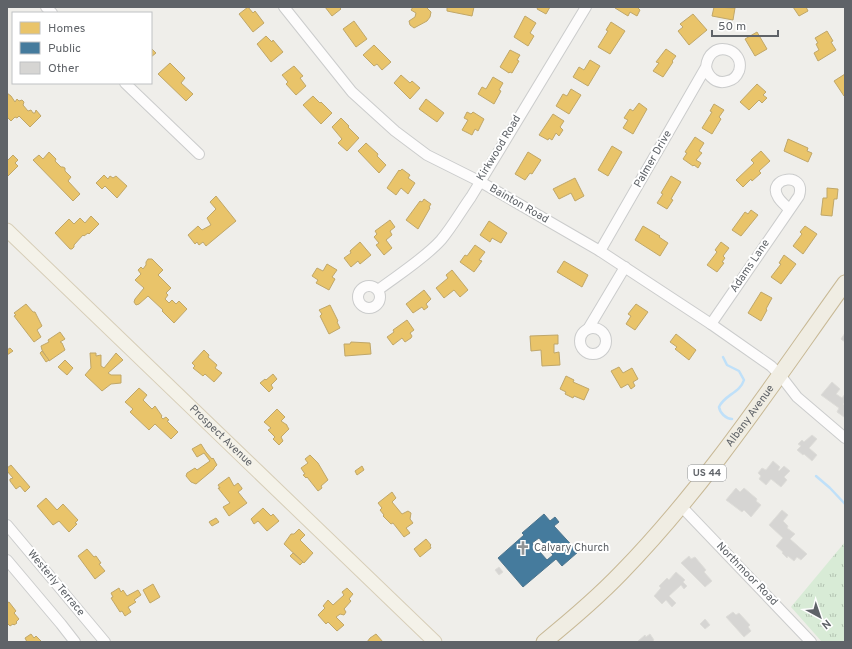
<svg xmlns="http://www.w3.org/2000/svg" width="852" height="649" viewBox="0 0 852 649" font-family="Overpass,sans-serif">
<style>
.grass{fill:url(#grass-tufts)}
.homes{fill:#e9c46a;stroke:#c0a769}
.public{fill:#457b9d;stroke:#4d748d;fill-rule:evenodd}
.lines{fill:none;stroke-linecap:round;stroke-linejoin:round}
.stream{stroke:#bfe0f9;stroke-width:2.5}
.building{fill:#d6d5d3;stroke:#deddd9}
.minor-casing{stroke:#cbcccc;stroke-width:12}
.major-casing{stroke:#d7ceb8;stroke-width:15}
.highway-casing{stroke:#c8b996;stroke-width:17}
.minor{stroke:#fdfcfc;stroke-width:10}
.major{stroke:#f4f2e9;stroke-width:13}
.highway{stroke:#f0ede3;stroke-width:15}
.labels{text-anchor:middle;dominant-baseline:central;stroke-width:4;stroke-linejoin:round;paint-order:stroke}
.shield{fill:#fff;stroke:#8f9295;stroke-width:1}
.shield-label{font-size:10px;font-weight:bold;fill:#5f6368}
.street-label{font-size:11px;fill:#5f6368;stroke:#fff}
.poi-label{font-size:11px;fill:#5f6368;stroke:#fff;text-anchor:start}
</style>
<defs>
<pattern id="grass-tufts" width="24" height="20" patternUnits="userSpaceOnUse"><rect width="24" height="20" fill="#d8ebd6"/><path d="M3 7l-1-3M5 7V3M7 7l1-3M15 17l-1-3M17 17v-4M19 17l1-3" fill="none" stroke="#b2c2b1"/></pattern>
</defs>
<rect width="100%" height="100%" fill="#efeeea"/>
<!-- grass -->
<polygon class="grass" points="845,542 845,642 822,642 791,607"/>
<!-- homes -->
<g class="homes">
<polygon points="248,7 253,13 255,11 264,23 253,32 239,14"/>
<polygon points="325,7 339,7 341,9 332,16"/>
<polygon points="413,7 426,7 431,12 430,17 427,21 414,28 410,25 409,21 415,17 416,13 411,10"/>
<polygon points="447,7 474,7 472,16 447,11"/>
<polygon points="538,7 550,7 546,14 537,9"/>
<polygon points="615,7 639,7 638,8 640,10 637,16 630,12 628,16 615,8"/>
<polygon points="714,7 735,8 733,20 712,16"/>
<polygon points="793,7 806,7 808,11 799,16"/>
<polygon points="693,14 707,30 689,45 678,31 683,27 680,24"/>
<polygon points="525,16 536,23 530,33 534,36 528,46 514,37"/>
<polygon points="354,21 367,39 356,47 343,29"/>
<polygon points="611,22 625,31 610,54 598,47 608,31 606,30"/>
<polygon points="827,31 833,41 831,42 836,50 818,61 814,53 819,50 816,44 818,43 815,38"/>
<polygon points="757,32 767,49 755,56 745,39"/>
<polygon points="266,36 272,42 273,40 283,52 271,62 257,44"/>
<polygon points="374,45 391,62 382,70 377,64 374,66 363,55"/>
<polygon points="151,48 156,53 151,57"/>
<polygon points="666,49 676,56 672,61 673,62 663,77 653,71 659,63 656,62"/>
<polygon points="510,50 520,55 517,60 519,61 512,73 510,72 509,73 500,67"/>
<polygon points="590,60 600,66 588,86 573,77 579,67 584,70"/>
<polygon points="170,63 185,78 181,83 193,94 186,101 158,74"/>
<polygon points="294,66 303,76 300,78 306,86 296,95 286,84 288,82 282,75"/>
<polygon points="845,74 845,95 844,96 834,81"/>
<polygon points="401,75 410,83 412,81 420,88 410,99 394,83"/>
<polygon points="493,77 503,83 499,90 501,91 494,104 478,94 482,87 486,89"/>
<polygon points="757,84 766,92 763,95 767,98 762,103 759,100 749,110 740,102"/>
<polygon points="571,89 581,95 569,114 556,106 563,94 567,96"/>
<polygon points="7,93 11,96 15,102 17,99 19,101 22,100 24,102 23,105 28,111 31,110 33,113 35,113 36,110 41,116 30,127 19,116 17,118 15,117 11,121 7,117"/>
<polygon points="313,96 320,103 321,102 332,113 321,124 303,105"/>
<polygon points="426,99 444,113 437,122 419,109"/>
<polygon points="639,103 647,109 633,134 623,128 628,120 624,118 630,109 633,111"/>
<polygon points="714,104 724,110 719,117 721,119 712,134 702,128 712,112 710,111"/>
<polygon points="467,112 471,114 473,112 484,119 478,131 475,129 472,135 462,130 468,120 464,118"/>
<polygon points="553,114 564,121 560,127 563,130 559,136 556,133 552,140 549,138 548,140 539,135"/>
<polygon points="341,118 349,126 348,127 359,138 347,151 338,143 342,139 332,127"/>
<polygon points="695,137 704,143 699,151 702,153 696,160 701,163 698,168 694,165 693,166 683,159 687,153 685,152"/>
<polygon points="788,139 808,148 807,151 812,153 808,162 784,151"/>
<polygon points="366,143 378,154 377,156 386,165 379,173 358,151"/>
<polygon points="612,146 622,152 608,176 598,170"/>
<polygon points="761,151 770,161 759,171 761,173 752,181 751,179 743,187 736,180 754,163 751,160"/>
<polygon points="49,152 56,159 55,161 61,167 63,167 65,168 65,171 71,177 68,181 80,194 73,201 33,160 39,155 43,159"/>
<polygon points="528,152 541,160 532,174 530,173 525,180 515,174"/>
<polygon points="13,155 18,160 15,163 18,166 7,177 7,161"/>
<polygon points="402,169 410,175 408,178 415,183 408,194 401,188 396,195 387,188 399,170 400,171"/>
<polygon points="104,175 108,179 110,176 113,178 116,176 127,186 117,198 105,186 102,189 96,183"/>
<polygon points="671,176 681,182 671,199 673,200 667,209 657,203 663,194 661,193"/>
<polygon points="575,178 584,196 575,201 571,193 559,199 553,189"/>
<polygon points="827,188 838,189 837,199 834,199 832,216 821,215 823,198 827,198"/>
<polygon points="216,196 236,221 206,246 203,242 199,245 197,242 195,244 188,235 198,226 202,230 211,225 207,218 216,209 210,202"/>
<polygon points="424,199 431,204 429,207 430,208 418,229 406,220 420,201 422,202"/>
<polygon points="751,210 758,215 741,236 732,230 745,212 748,214"/>
<polygon points="91,216 99,224 89,234 88,233 84,236 83,235 74,245 74,247 72,249 70,249 55,233 69,219 74,224 80,218 85,223"/>
<polygon points="390,220 395,227 390,231 392,235 386,240 392,248 384,255 376,245 379,243 374,237 377,234 375,231"/>
<polygon points="489,221 507,233 501,243 492,238 490,242 480,235"/>
<polygon points="643,226 660,236 659,237 668,243 660,256 635,240"/>
<polygon points="805,226 817,234 803,254 793,246 802,234 800,232"/>
<polygon points="360,242 371,255 360,264 358,261 351,267 344,258 351,253 350,251"/>
<polygon points="721,242 729,248 723,256 725,258 722,262 724,263 717,272 707,265 717,252 715,250"/>
<polygon points="475,245 485,252 479,260 482,261 474,272 460,262 465,255 467,256"/>
<polygon points="784,255 796,264 781,284 771,277 781,264 779,263"/>
<polygon points="148,259 152,259 163,270 158,275 171,288 166,293 168,295 165,299 169,303 172,300 176,304 179,301 187,309 174,323 162,311 163,310 148,296 139,304 136,305 134,302 135,299 144,288 135,280 141,274 138,270 141,267 143,269 146,265 146,262"/>
<polygon points="564,261 588,275 582,287 557,272"/>
<polygon points="327,264 337,270 332,277 335,279 329,290 316,283 318,280 312,276 317,268 323,271"/>
<polygon points="452,270 468,290 460,297 454,290 444,298 436,288 448,278 446,275"/>
<polygon points="424,290 431,299 426,304 428,307 424,310 422,307 413,313 406,304"/>
<polygon points="761,292 772,298 766,309 767,310 761,321 748,313"/>
<polygon points="26,304 33,312 35,312 42,326 37,330 41,337 34,342 14,316 16,315 14,313"/>
<polygon points="636,304 648,312 635,330 626,324 631,316 628,314"/>
<polygon points="330,305 338,321 337,322 340,328 329,334 320,316 322,314 319,310"/>
<polygon points="407,320 414,330 410,333 412,336 411,338 405,342 402,338 393,345 387,337 394,332 393,330"/>
<polygon points="60,332 65,339 60,342 62,343 65,350 49,361 42,350 41,346 49,342 48,340"/>
<polygon points="676,334 696,350 689,360 675,349 677,347 670,342"/>
<polygon points="558,335 558,344 554,344 554,353 559,352 560,365 542,366 541,350 531,351 530,336"/>
<polygon points="351,342 370,343 371,354 345,356 344,344 350,344"/>
<polygon points="10,348 13,351 7,355 7,350"/>
<polygon points="204,350 209,355 208,357 217,365 215,368 222,373 214,382 205,374 203,376 193,368 195,366 192,363"/>
<polygon points="42,351 49,360 46,362 40,353"/>
<polygon points="90,353 96,353 96,356 101,355 101,366 104,368 116,353 123,360 108,373 111,375 121,375 121,383 111,384 102,391 85,375 91,368"/>
<polygon points="65,360 73,368 67,375 58,367"/>
<polygon points="619,367 623,373 632,368 638,379 633,382 635,386 631,389 628,384 621,388 611,371"/>
<polygon points="273,374 277,379 271,385 273,388 269,392 260,383 265,379 266,380"/>
<polygon points="566,376 574,380 573,382 589,389 584,400 574,396 573,398 565,394 566,392 560,389"/>
<polygon points="139,388 147,395 143,400 152,409 155,406 162,416 161,417 163,419 166,417 169,420 167,421 178,432 171,439 155,424 149,430 130,412 133,409 125,402"/>
<polygon points="277,409 285,417 281,421 287,425 287,426 289,429 281,437 283,441 279,445 273,439 275,437 268,430 271,428 264,422"/>
<polygon points="201,444 206,452 212,459 213,458 217,465 214,468 214,469 196,484 191,482 186,476 187,473 195,468 197,470 210,461 204,453 197,457 192,449"/>
<polygon points="310,455 318,463 328,480 321,486 322,488 318,491 307,477 306,478 303,475 305,474 301,468 308,463 305,459"/>
<polygon points="11,465 30,487 25,492 20,486 16,489 10,481 10,479 13,478 7,471 7,468"/>
<polygon points="362,466 364,470 357,475 355,471"/>
<polygon points="229,477 234,486 238,483 242,488 242,489 238,492 247,503 229,516 223,507 230,503 218,488 220,488 218,485"/>
<polygon points="392,492 396,498 392,502 402,514 408,511 411,513 410,519 413,523 406,528 410,533 404,537 393,523 391,524 383,516 384,515 380,510 382,508 378,503"/>
<polygon points="46,498 57,510 63,504 78,520 75,523 77,524 69,532 59,521 53,525 37,506"/>
<polygon points="263,508 271,516 273,514 279,521 267,531 258,521 254,524 251,519"/>
<polygon points="216,518 219,522 212,526 209,522"/>
<polygon points="299,529 305,535 300,540 313,553 304,563 284,544 291,534 294,534"/>
<polygon points="426,539 431,545 430,546 431,548 420,557 414,549"/>
<polygon points="87,549 94,557 96,556 101,563 99,564 105,571 95,579 78,556"/>
<polygon points="293,553 303,562 300,565 290,556"/>
<polygon points="153,584 160,597 150,603 143,590"/>
<polygon points="119,588 121,592 123,590 127,596 138,590 141,595 134,600 136,602 128,607 131,612 125,616 122,611 120,612 111,598 113,597 111,593"/>
<polygon points="347,588 353,594 349,599 351,601 344,609 346,612 344,615 340,614 336,617 344,625 337,631 328,622 326,624 318,615 325,608 323,606 328,600 333,605 344,595 342,592"/>
<polygon points="9,602 16,611 14,613 19,619 16,622 17,623 14,625 13,624 10,626 7,623 7,603"/>
<polygon points="31,634 34,638 36,636 42,642 27,642 25,638"/>
<polygon points="376,634 383,642 367,642 370,638"/>
</g>
<!-- public -->
<path class="public" d="M 544,514 L 550,521 L 555,517 L 559,522 L 554,526 L 578,552 L 562,566 L 556,559 L 523,587 L 498,558 L 524,535 L 522,533 ZM 539,538 L 553,555 L 547,560 L 532,543 Z"/>
<g class="lines">
<!-- stream -->
<g class="stream">
<path d="M 723,357 L 727,365 L 739,371 L 744,380 C 740,393 724,395 719,407 C 720,413 726,419 732,419"/>
<polyline points="816,476 830,488 845,504"/>
</g>
</g>
<!-- building -->
<g class="building">
<polygon points="845,333 845,342 841,339"/>
<polygon points="832,382 840,389 836,394 842,398 845,394 845,403 843,404 845,406 845,416 844,417 837,412 839,408 821,395"/>
<polygon points="812,435 817,439 809,448 817,455 812,461 804,454 803,455 797,450 801,446 798,444 802,440 804,442"/>
<polygon points="773,461 780,467 778,470 779,471 784,466 790,471 784,477 787,480 781,487 771,479 766,485 759,479 761,476 758,473 762,468 766,470"/>
<polygon points="736,488 740,492 744,488 757,499 756,501 761,505 751,517 744,510 742,512 726,500"/>
<polygon points="782,510 788,515 783,521 788,526 787,528 795,534 790,539 807,554 801,560 797,557 794,561 788,556 787,558 782,553 783,552 776,546 783,538 769,525"/>
<polygon points="689,556 691,559 695,557 706,570 704,572 712,581 705,587 681,563"/>
<polygon points="499,567 503,572 499,575 495,570"/>
<polygon points="676,572 685,580 683,582 687,586 684,589 681,585 669,596 676,603 672,607 666,600 662,604 654,596 661,588 659,586 667,578 669,580"/>
<polygon points="733,612 736,615 739,613 750,625 748,627 751,631 744,637 726,617"/>
<polygon points="705,619 710,625 705,629 700,624"/>
<polygon points="650,634 654,640 652,642 637,642 645,635 646,637"/>
</g>
<g class="lines">
<defs>
<g id="minor">
<polyline points="46,7 52,13"/>
<polyline points="284,7 352,92 395,131 427,155 479,181 600,251 711,324 771,366 780,375 797,397 845,438"/>
<polyline points="125,83 199,154"/>
<path d="M 600,251 L 706,67 C 709,38 746,48 739,71 C 737,76 733,80 728,81 C 717,85 708,77 706,67"/>
<circle cx="369" cy="297" r="11"/>
<path d="M 378,290 C 398,275 425,258 441,240 C 452,227 461,211 471,197 L 586,7"/>
<path d="M 711,324 L 799,196 C 807,171 766,177 778,197 C 780,201 785,205 789,209"/>
<circle cx="593" cy="341" r="13"/>
<polyline points="588,329 625,267"/>
<polyline points="681,506 811,642"/>
<polyline points="7,525 105,642"/>
<polyline points="7,560 61,624 75,642"/>
</g>
<g id="major">
<path id="s1" d="M 7,230 L 435,642"/>
</g>
<g id="highway">
<path id="s2" d="M 544,642 C 571,620 597,598 621,573 C 706,486 774,382 845,283"/>
</g>
</defs>
<!-- minor casing -->
<use href="#minor" class="minor-casing"/>
<!-- major casing -->
<use href="#major" class="major-casing"/>
<!-- highway casing -->
<use href="#highway" class="highway-casing"/>
<!-- minor -->
<use href="#minor" class="minor"/>
<!-- major -->
<use href="#major" class="major"/>
<!-- highway -->
<use href="#highway" class="highway"/>
</g>
<!-- icons -->
<defs>
<symbol id="church-bare" viewBox="-9 -9 18 18"><path d="M-1.2-6h2.4v3.5h3.3v2.4h-3.3V6h-2.4V-.1h-3.3v-2.4h3.3Z" fill="#919496" stroke="#fff" stroke-width="2.5" paint-order="stroke"/></symbol>
</defs>
<g fill-rule="evenodd">
<use href="#church-bare" x="513" y="538" width="20" height="20"/>
</g>
<g class="labels">
<!-- shield labels -->
<rect class="shield" x="688" y="465" width="38" height="16" rx="3"/>
<g class="shield-label">
<text x="707" y="473">US 44</text>
</g>
<!-- street labels -->
<g class="street-label">
<text transform="translate(499 148) rotate(-59)">Kirkwood Road</text>
<text transform="translate(653 159) rotate(-60)">Palmer Drive</text>
<text transform="translate(519 204) rotate(30)">Bainton Road</text>
<text transform="translate(750 266) rotate(-56)">Adams Lane</text>
<text stroke="none"><textPath href="#s2" startOffset="307">Albany Avenue</textPath></text>
<text stroke="none"><textPath href="#s1" startOffset="297">Prospect Avenue</textPath></text>
<text transform="translate(747 574) rotate(46)">Northmoor Road</text>
<text transform="translate(56 583) rotate(50)">Westerly Terrace</text>
</g>
<!-- poi labels -->
<g class="poi-label">
<text x="534" y="548">Calvary Church</text>
</g>
</g>
<!-- border -->
<rect width="852" height="649" fill="none" stroke="#5f6368" stroke-width="16"/>
<!-- legend -->
<rect x="12" y="12" width="140" height="72" fill="#ffffff" stroke="#bfc1c3"/>
<rect x="20" y="22" width="20" height="12" fill="#e9c46a" stroke="#bfc1c3"/>
<text x="48" y="32" font-size="12" fill="#5f6368">Homes</text>
<rect x="20" y="42" width="20" height="12" fill="#457b9d" stroke="#bfc1c3"/>
<text x="48" y="52" font-size="12" fill="#5f6368">Public</text>
<rect x="20" y="62" width="20" height="12" fill="#d6d5d3" stroke="#bfc1c3"/>
<text x="48" y="72" font-size="12" fill="#5f6368">Other</text>
<!-- north arrow -->
<g transform="translate(820 617) rotate(140)" stroke="#ffffff" stroke-width="3" paint-order="stroke">
<path d="M0-3L7 15L0 10L-7 15Z" fill="#5f6368"/>
<text y="-6" font-size="11" font-weight="bold" text-anchor="middle" fill="#5f6368">N</text>
</g>
<!-- scale -->
<path d="M712 30v6h66v-6" fill="none" stroke="#5f6368" stroke-width="2"/>
<text x="718" y="30" font-size="12" fill="#5f6368" stroke="#ffffff" stroke-width="3" paint-order="stroke">50 m</text>
</svg>
